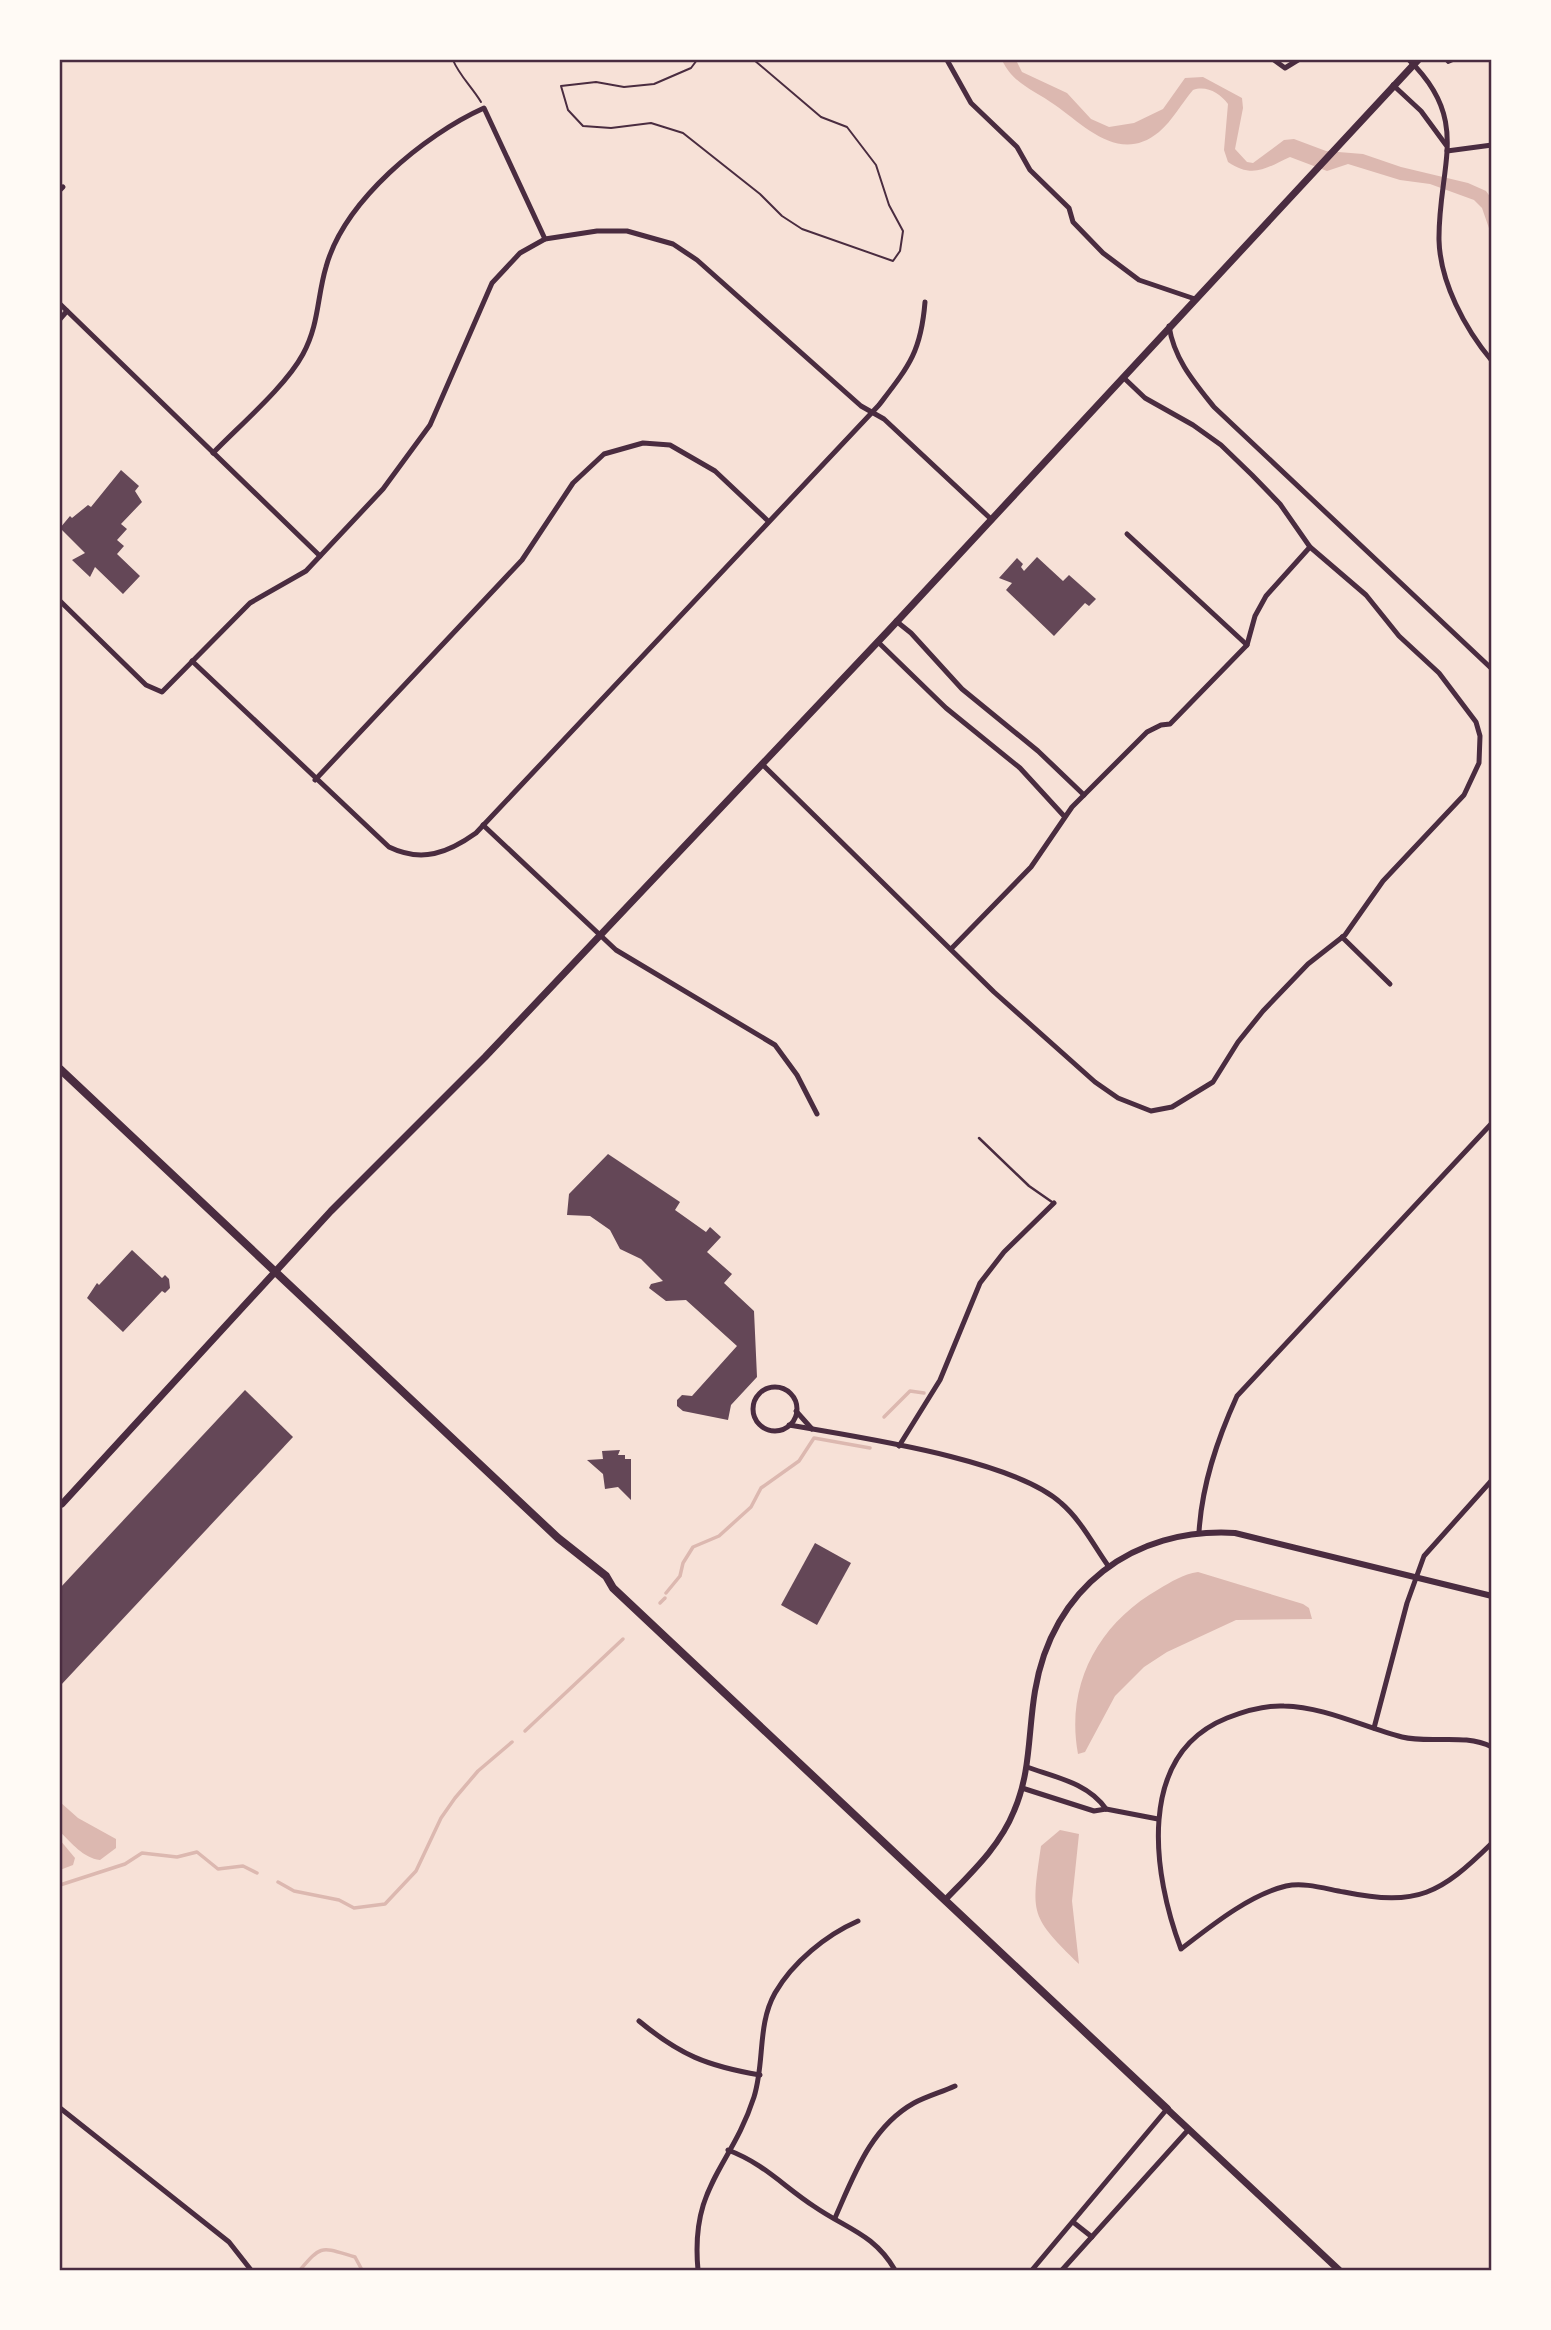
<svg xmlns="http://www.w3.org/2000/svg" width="1551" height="2330" viewBox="0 0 1551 2330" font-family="Literata,serif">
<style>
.water{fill:#dcb8b0}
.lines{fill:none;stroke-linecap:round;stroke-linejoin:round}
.stream{stroke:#dcb8b0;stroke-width:3.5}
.building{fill:#644757}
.path{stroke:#4a2c40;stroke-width:2}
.service{stroke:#4a2c40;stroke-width:2.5}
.minor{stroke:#4a2c40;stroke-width:5}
.tertiary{stroke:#4a2c40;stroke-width:6}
.secondary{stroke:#4a2c40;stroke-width:7}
.primary{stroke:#4a2c40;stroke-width:8}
.neatline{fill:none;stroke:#4a2c40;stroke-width:2.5}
</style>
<rect width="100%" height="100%" fill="#f7e1d7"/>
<!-- water -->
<g class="water">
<path d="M 1002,60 L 1016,60 L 1022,72 L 1067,93 L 1091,119 L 1109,127 L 1134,123 L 1163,109 L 1185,78 L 1203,77 L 1242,98 L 1243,108 L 1235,149 L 1247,162 L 1253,163 L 1284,140 L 1294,139 L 1326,151 L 1363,154 L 1401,167 L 1468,183 L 1486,191 L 1491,198 L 1491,234 L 1482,208 L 1474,200 L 1430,184 L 1400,180 L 1348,164 L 1327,171 L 1290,157 C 1266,168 1253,179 1228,162 L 1224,150 L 1228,104 C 1220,93 1206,85 1193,90 C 1182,103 1172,121 1159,132 C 1120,164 1086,127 1055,105 C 1034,90 1013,84 1002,60 Z"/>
<path d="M 1198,1572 L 1303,1604 L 1309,1608 L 1312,1619 L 1236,1620 L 1167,1652 L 1144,1667 L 1115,1696 L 1085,1752 L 1078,1754 C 1065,1684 1099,1623 1159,1589 C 1171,1582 1183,1574 1198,1572 Z"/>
<path d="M 60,1802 L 78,1818 L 116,1839 L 116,1848 L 100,1860 C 83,1858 72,1843 60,1832 Z"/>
<path d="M 1060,1830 L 1079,1834 L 1072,1901 L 1079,1964 C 1030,1916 1031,1915 1041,1846 Z"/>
<polygon points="60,1840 75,1858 73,1865 60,1870"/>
</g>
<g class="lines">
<!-- stream -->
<g class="stream">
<polyline points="884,1417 910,1391 924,1393"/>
<polyline points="666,1593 680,1576 683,1563 693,1547 719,1536 751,1507 761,1488 799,1461 814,1438 870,1448"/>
<polyline points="660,1603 665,1598"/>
<polyline points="525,1731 623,1639"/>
<polyline points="278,1882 294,1891 339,1900 354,1908 385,1904 416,1871 441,1818 455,1798 478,1771 512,1742"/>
<polyline points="60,1885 125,1864 142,1853 177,1857 197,1852 218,1869 243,1866 257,1873"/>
<path d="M 300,2270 C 322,2244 321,2247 355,2257 L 362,2270"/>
</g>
</g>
<!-- building -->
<g class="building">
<polygon points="121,470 139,486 135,491 142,502 121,524 127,529 117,540 124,546 117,554 140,576 123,594 95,567 90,577 72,560 85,553 60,528 70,516 72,518 88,505 91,507"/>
<polygon points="1037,557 1063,581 1069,575 1096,599 1089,606 1085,603 1054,636 1006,590 1012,583 999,578 1017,558 1023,564 1021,567 1024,571"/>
<polygon points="608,1154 680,1202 675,1210 706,1232 710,1227 721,1237 707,1252 732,1274 724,1283 754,1311 757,1377 731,1405 728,1420 683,1411 677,1406 677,1400 682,1395 692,1396 737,1346 686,1300 666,1301 649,1288 651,1284 663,1281 641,1259 620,1249 610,1230 590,1216 567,1215 569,1194"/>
<polygon points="132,1250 162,1278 165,1275 169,1279 170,1288 165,1293 162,1291 123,1332 87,1298 97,1283 99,1285"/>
<polygon points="245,1390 293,1437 60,1686 60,1588"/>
<polygon points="620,1450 618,1455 625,1455 625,1459 631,1459 631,1500 618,1487 605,1489 603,1474 587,1460 603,1459 602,1451"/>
<polygon points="815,1543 851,1563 817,1625 781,1605"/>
</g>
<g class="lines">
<!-- path -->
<g class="path">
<path d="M 453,60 C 459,75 472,87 481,102"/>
<polyline points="697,60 691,68 654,84 624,87 596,82 561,86 568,110 583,126 611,128 651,123 683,133 760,194 782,216 802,229 893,261 900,251 903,231 889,205 876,165 847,127 821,117 754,60"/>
<polyline points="1445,60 1448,63 1455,60"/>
</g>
<!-- service -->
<polyline class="service" points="979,1138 1029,1186 1052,1202"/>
<!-- minor -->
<g class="minor">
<polyline points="947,60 971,103 1017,147 1030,170 1069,208 1073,222 1103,253 1139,280 1195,299"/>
<polyline points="1274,60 1285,68 1298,60"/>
<path d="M 1409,60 C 1472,121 1438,166 1439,240 C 1440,282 1465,329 1492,361"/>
<polyline points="1393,85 1421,111 1446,145"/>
<polyline points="1447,151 1492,145"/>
<polyline points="60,190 63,187"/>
<polyline points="60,304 320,556"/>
<polyline points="60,319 67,311"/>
<path d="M 1169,326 C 1174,359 1194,382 1214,407 L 1492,669"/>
<path d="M 213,453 C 239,426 286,386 303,354 C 319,325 317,297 326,267 C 344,201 424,135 484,108 L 545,239"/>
<polyline points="1127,534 1247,645"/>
<polyline points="60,601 146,685 162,692 250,603 306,571 383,489 430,425 492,283 520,253 545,239 597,231 627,231 673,244 697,260 861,406 884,419 992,520"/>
<polyline points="896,621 911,633 962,689 1038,751 1084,795"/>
<polyline points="878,642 946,708 1020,768 1064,816"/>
<path d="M 192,661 L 389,847 C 422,863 448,853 476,833 L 879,405 C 909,366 921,352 925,302"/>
<polyline points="762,764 994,992 1095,1082 1118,1098 1151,1111 1172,1107 1213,1082 1238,1042 1263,1011 1308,964 1345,935 1383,881 1464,795 1479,763 1480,736 1476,722 1439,673 1399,636 1366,595 1310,547 1280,504 1252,475 1221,445 1193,425 1145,398 1124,378"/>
<polyline points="315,780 522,560 573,483 604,454 643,443 670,445 715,471 767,520"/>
<polyline points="483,825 616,950 775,1045 797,1075 817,1114"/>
<polyline points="1342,937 1390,984"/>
<polyline points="951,949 1031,867 1072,807 1147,732 1161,725 1170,724 1247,645 1255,616 1266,596 1310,547"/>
<circle cx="775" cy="1409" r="22"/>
<polyline points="796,1411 812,1429"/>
<path d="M 789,1425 C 856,1437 1013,1459 1061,1503 C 1081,1520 1094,1546 1109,1567"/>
<polyline points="899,1446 940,1380 980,1283 1004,1252 1054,1203"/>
<path d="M 1199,1532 C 1202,1484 1217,1440 1237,1396 L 1492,1123"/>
<polyline points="1374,1728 1407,1603 1424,1556 1492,1480"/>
<path d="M 1492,1747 C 1464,1733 1431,1744 1402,1737 C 1363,1727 1325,1707 1284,1706 C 1264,1705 1245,1711 1227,1718 C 1135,1755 1153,1875 1181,1949 C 1211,1926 1249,1895 1286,1886 C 1305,1882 1326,1889 1344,1892 C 1418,1907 1440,1894 1492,1843"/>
<path d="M 1027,1767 C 1055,1777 1088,1783 1106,1809"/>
<polyline points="1022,1788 1094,1811 1106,1809 1158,1819"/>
<path d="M 639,2021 C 680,2055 707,2066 760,2075"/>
<polyline points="60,2108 229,2242 251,2270"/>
<path d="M 728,2150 C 765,2164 784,2187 815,2207 C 847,2229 874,2234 895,2270"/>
<path d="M 835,2218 C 854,2175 871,2127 914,2103 C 927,2096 942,2092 955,2086"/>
<polyline points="1073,2222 1092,2237"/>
<path d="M 698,2270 C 690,2185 731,2168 754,2097 C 765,2062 757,2025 775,1993 C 793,1962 826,1935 858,1921"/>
<polyline points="1032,2270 1167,2109"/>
<polyline points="1062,2270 1189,2129"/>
</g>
<!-- tertiary -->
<path class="tertiary" d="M 946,1899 C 972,1872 1000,1846 1014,1811 C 1031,1772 1028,1732 1035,1691 C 1052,1588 1133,1527 1235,1533 L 1492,1596"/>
<!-- secondary -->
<g class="secondary">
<polyline points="62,1504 331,1211 485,1057 889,630 1418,60"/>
<polyline points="1167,2109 1339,2270"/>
</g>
<!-- primary -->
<polyline class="primary" points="60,1069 558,1538 606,1576 613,1588 1167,2109"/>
</g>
<!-- border -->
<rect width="1551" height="2330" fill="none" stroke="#fffaf5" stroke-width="122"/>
<rect x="61" y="61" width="1429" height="2208" class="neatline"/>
</svg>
